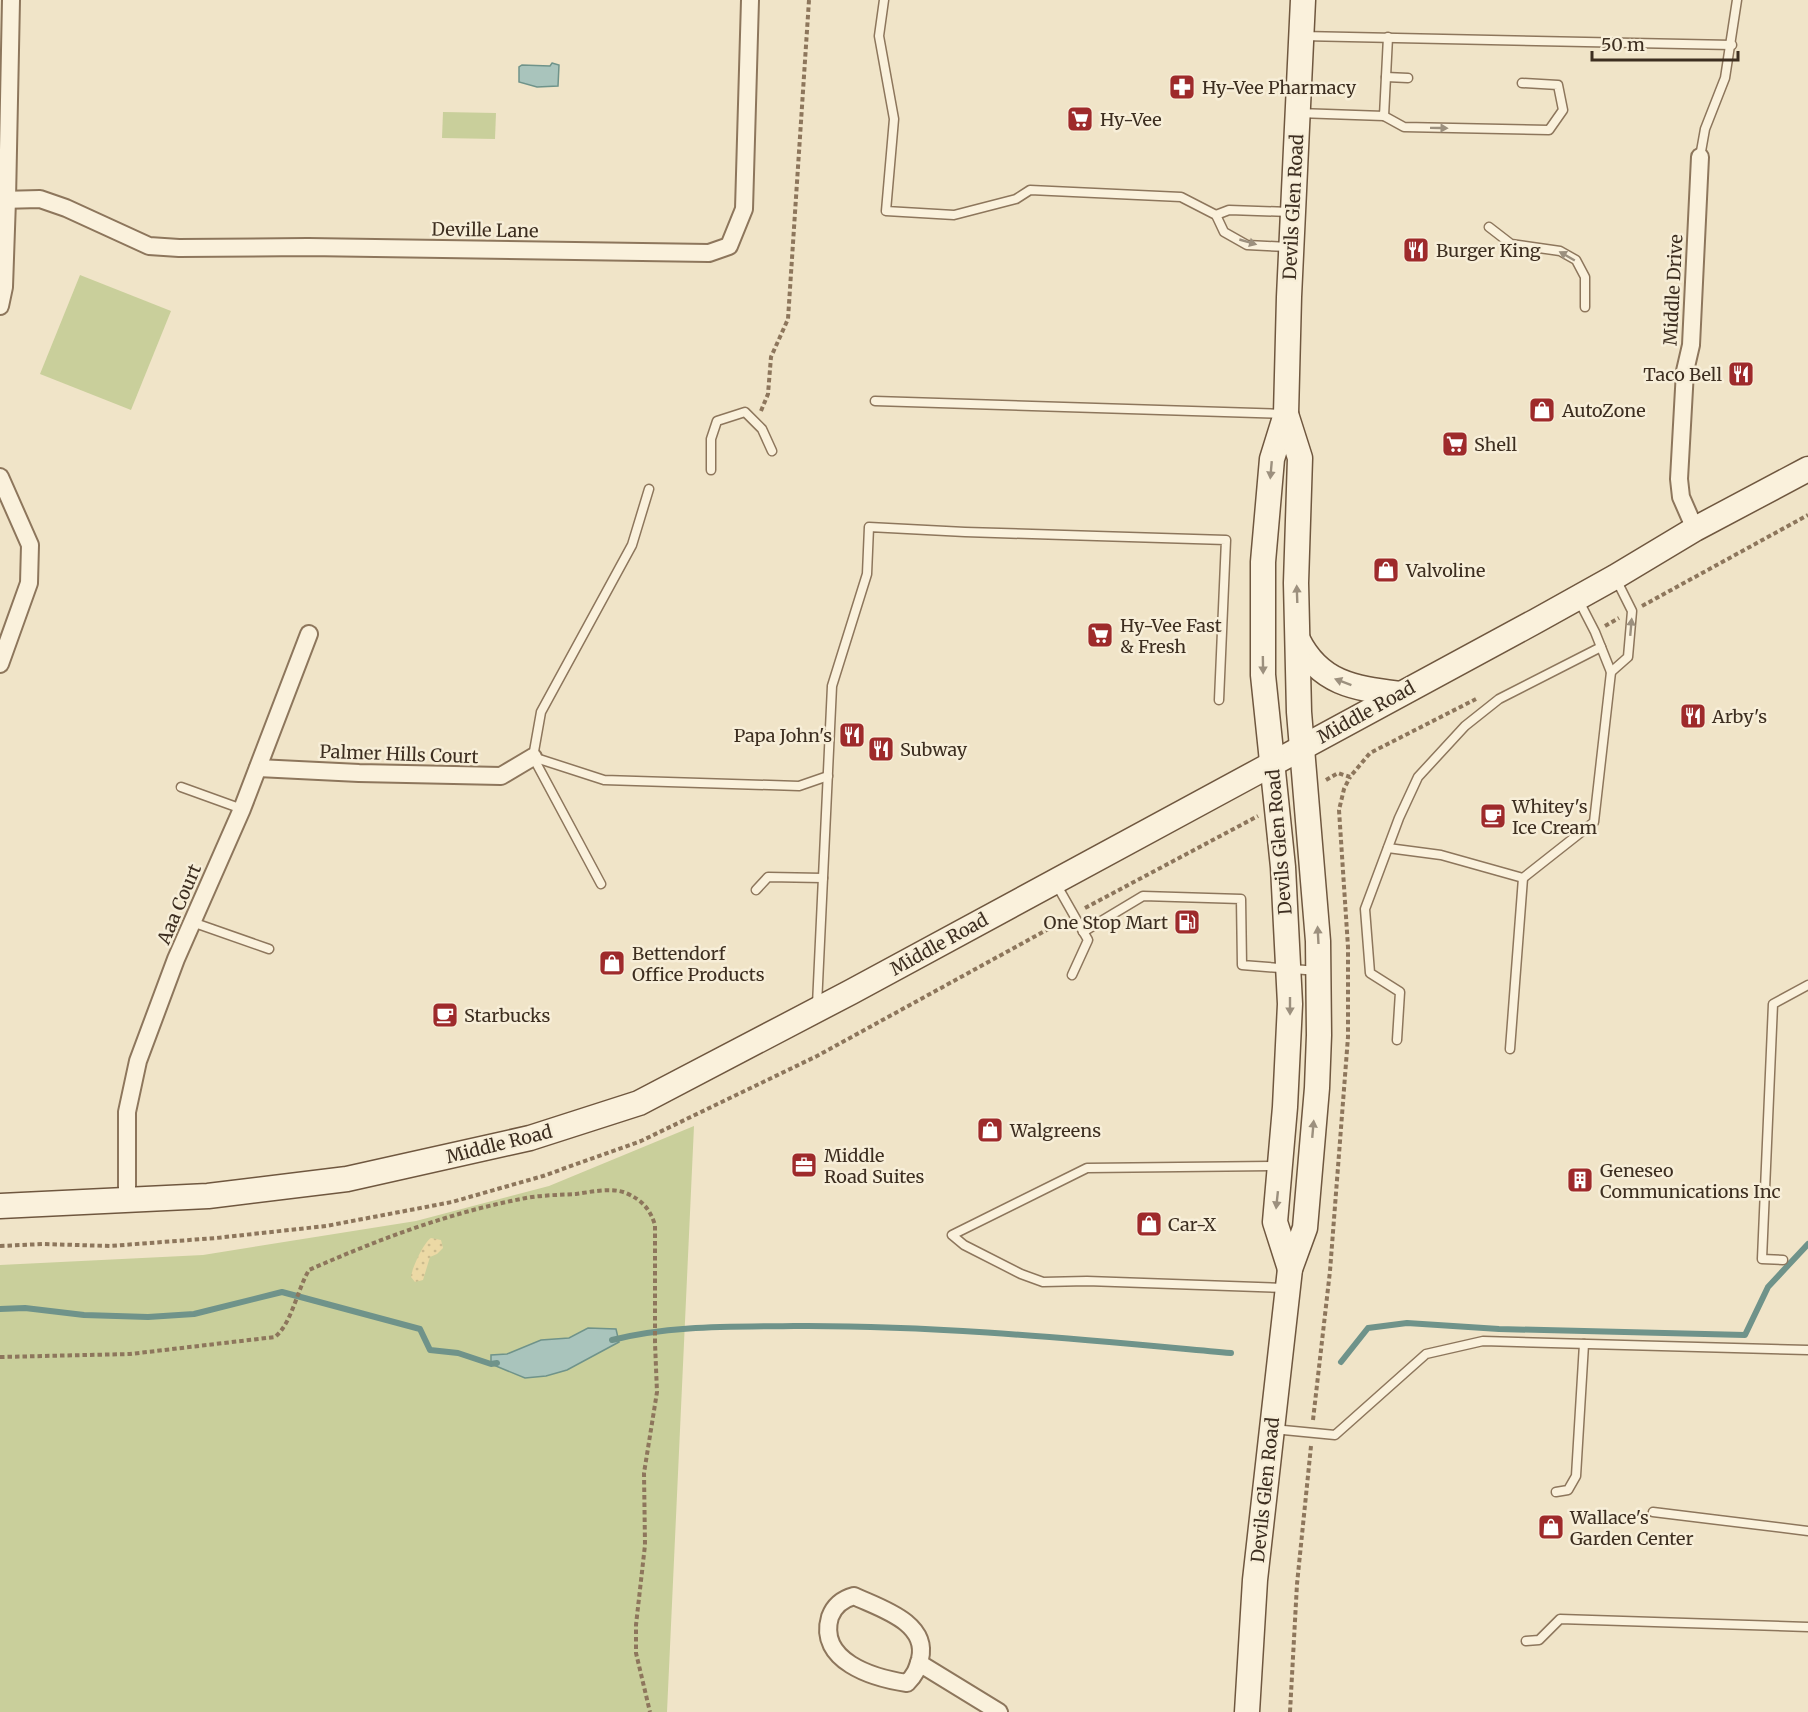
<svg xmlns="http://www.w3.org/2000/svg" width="1808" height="1712" viewBox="0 0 1808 1712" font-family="Merriweather,serif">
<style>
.green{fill:#c9cf9b}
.sand{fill:url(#sand-dots)}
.water{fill:#a9c4bc;stroke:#6f938a;stroke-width:1.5}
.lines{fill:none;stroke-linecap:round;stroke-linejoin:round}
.stream{stroke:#6f938a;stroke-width:6}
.lane-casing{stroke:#8d765c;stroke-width:11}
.street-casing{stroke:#8d765c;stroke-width:20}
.secondary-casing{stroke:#6f573f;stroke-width:27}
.path{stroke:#8d765c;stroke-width:4;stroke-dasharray:4.5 3;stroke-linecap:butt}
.lane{stroke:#faf1dc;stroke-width:8}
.street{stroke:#faf1dc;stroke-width:16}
.secondary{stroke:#faf1dc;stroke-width:24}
.oneway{fill:#9c907e}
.labels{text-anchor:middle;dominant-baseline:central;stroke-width:5;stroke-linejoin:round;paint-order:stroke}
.poi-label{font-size:18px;fill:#3d2e20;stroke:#f7eed8;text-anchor:start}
.street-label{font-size:18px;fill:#3d2e20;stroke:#f7eed8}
</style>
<defs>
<pattern id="sand-dots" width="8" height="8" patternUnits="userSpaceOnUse" patternTransform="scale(1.5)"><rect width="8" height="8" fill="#ecd9a5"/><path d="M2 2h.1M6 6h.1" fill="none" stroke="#cbbb8e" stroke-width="1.8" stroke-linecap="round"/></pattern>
</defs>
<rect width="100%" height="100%" fill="#f0e4c8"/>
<!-- green -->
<g class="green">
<polygon points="443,112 496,113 495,139 442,138"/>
<polygon points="80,275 171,311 131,410 40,374"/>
<polygon points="694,1126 667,1712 0,1712 0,1265 203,1255 416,1221 549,1186"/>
</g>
<!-- sand -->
<path class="sand" d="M 431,1238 L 441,1240 L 443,1248 L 437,1254 L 430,1257 L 423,1280 L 415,1282 L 411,1277 C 412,1268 424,1242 431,1238 Z"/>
<!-- water -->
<g class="water">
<polygon points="552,63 559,65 558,86 537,87 519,82 519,67 522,65 550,66"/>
<polygon points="588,1328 616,1329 619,1342 567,1370 546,1376 525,1378 491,1364 491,1355 507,1354 541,1340 569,1338"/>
</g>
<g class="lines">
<!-- stream -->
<g class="stream">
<polyline points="0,1309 25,1308 84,1315 148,1317 194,1314 282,1292 420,1329 430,1350 458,1353 491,1364 497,1363"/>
<path d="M 612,1340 C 672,1325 733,1327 794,1326 C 940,1325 1085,1340 1231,1353"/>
<polyline points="1341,1362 1368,1328 1407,1323 1499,1329 1745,1335 1768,1287 1808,1244"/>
</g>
<defs>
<g id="lane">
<polyline points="884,0 879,36 894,119 886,211 954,215 1016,199 1030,190 1181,197 1216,215 1224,232 1247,245 1288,247"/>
<polyline points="1302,36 1732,45"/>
<polyline points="1386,77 1408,78"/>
<polyline points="1298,113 1384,116 1388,37"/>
<polyline points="1384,116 1404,127 1549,130 1563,110 1558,85 1522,83"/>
<polyline points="1700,157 1705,129 1725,78 1737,0"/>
<polyline points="1216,215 1229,210 1290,212"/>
<polyline points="1489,227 1511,244 1560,251 1576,260 1585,277 1585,307"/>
<polyline points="875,401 1285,414"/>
<polyline points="711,470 711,439 717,421 745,412 762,429 772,451"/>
<polyline points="1611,672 1628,657 1632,611 1616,579"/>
<polyline points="533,757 604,780 799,786 828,776"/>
<polyline points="181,787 242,809"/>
<polyline points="1388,848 1441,855 1523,878 1594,822 1611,672 1595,632 1579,601"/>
<polyline points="1055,882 1088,940 1072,975"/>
<polyline points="601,884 533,757 541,712 632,545 649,489"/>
<polyline points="756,890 768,877 823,878"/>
<polyline points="192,922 269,949"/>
<polyline points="1083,932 1143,896 1241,899 1242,965 1318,971"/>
<polyline points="817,1005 832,686 867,574 869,527 965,532 1226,540 1219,700"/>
<polyline points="1397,1040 1400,992 1370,973 1365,909 1399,818 1418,777 1465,726 1499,699 1601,647"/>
<polyline points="1510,1049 1523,878"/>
<polyline points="1277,1166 1087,1168 952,1235 964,1245 1021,1274 1043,1282 1087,1281 1285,1288"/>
<polyline points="1783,1260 1762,1259 1773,1004 1808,985"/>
<polyline points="1273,1429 1335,1435 1426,1354 1483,1341 1808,1350"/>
<polyline points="1556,1492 1568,1490 1576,1476 1584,1344"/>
<polyline points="1653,1512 1808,1531"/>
<polyline points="1526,1641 1539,1640 1560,1619 1808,1627"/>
</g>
<g id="street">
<polyline points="0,200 40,199 66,208 149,246 179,248 308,247 709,253 729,246 744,209 750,0"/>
<polyline points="0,306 4,287 7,200 11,0"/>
<polyline points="0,477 30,545 29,583 0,664"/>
<polyline points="1695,529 1681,497 1679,479 1685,371 1691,345 1700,157"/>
<polyline points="258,768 359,773 501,776 533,757"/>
<polyline points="127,1200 127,1112 138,1061 176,959 242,809 309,634"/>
<path d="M 854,1596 C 879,1608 929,1622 920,1659 C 917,1670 915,1675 907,1683 C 873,1678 817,1661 830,1617 C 834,1606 843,1599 854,1596 Z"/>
<polyline points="919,1663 999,1712"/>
</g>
<g id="secondary">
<path d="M 1298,640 C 1320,684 1355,688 1400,694"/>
<polyline points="0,1206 208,1196 347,1179 530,1138 639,1103 851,992 1536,621 1615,577 1695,529 1808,469"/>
<polyline points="1290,1269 1275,1222 1285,1107 1290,1004 1283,867 1263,675 1263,562 1272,459 1286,414 1289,297 1303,0"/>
<polyline points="1247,1712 1255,1580 1290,1269 1305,1228 1317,1088 1319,1035 1318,941 1299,712 1296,583 1300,458 1286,414"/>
</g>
</defs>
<!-- lane casing -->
<use href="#lane" class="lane-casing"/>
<!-- street casing -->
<use href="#street" class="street-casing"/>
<!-- secondary casing -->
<use href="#secondary" class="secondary-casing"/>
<!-- path -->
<g class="path">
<polyline points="761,411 768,394 771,357 788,319 809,0"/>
<polyline points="1642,606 1808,515"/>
<polyline points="1605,626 1619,618"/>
<polyline points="1326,780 1338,773 1350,777 1370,753 1476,699"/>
<polyline points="1085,908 1258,816"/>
<polyline points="0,1246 43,1244 110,1246 216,1238 326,1226 452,1202 543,1176 641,1141 817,1056 1063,921"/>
<path d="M 0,1357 L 130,1354 L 275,1337 C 292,1323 297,1290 309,1270 C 377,1240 448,1213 521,1199 C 539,1195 558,1195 576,1194 C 591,1192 611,1187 626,1193 C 642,1200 650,1209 655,1225 L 655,1343 L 657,1392 L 644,1473 L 645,1545 L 636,1625 L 636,1653 L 650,1712"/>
<polyline points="1313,1420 1330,1271 1348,1037 1348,947 1339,810 1344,789 1350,777"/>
<polyline points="1290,1712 1297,1584 1311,1446"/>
</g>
<!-- lane -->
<use href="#lane" class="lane"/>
<!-- street -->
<use href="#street" class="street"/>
<!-- secondary -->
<use href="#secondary" class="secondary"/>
</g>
<!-- one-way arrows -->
<defs><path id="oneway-solid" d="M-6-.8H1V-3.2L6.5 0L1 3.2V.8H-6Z" transform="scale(1.5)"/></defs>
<g class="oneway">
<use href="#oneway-solid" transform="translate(1439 128) rotate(1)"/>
<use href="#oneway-solid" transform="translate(1248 242) rotate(16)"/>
<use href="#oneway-solid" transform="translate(1567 256) rotate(-150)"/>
<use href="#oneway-solid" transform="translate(1271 470) rotate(95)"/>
<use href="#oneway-solid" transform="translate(1297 594) rotate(-92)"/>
<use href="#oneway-solid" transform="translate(1631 627) rotate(-85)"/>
<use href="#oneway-solid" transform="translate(1263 665) rotate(89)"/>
<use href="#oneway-solid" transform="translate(1343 682) rotate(-159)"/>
<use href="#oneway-solid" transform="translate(1318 935) rotate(-93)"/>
<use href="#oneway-solid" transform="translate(1290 1006) rotate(90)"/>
<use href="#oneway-solid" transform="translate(1313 1129) rotate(-85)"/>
<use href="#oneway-solid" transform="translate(1277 1200) rotate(96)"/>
</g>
<!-- icons -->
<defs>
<symbol id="pharmacy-square" viewBox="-11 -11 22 22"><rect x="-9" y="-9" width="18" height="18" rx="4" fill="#9e2a2b" stroke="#f7eed8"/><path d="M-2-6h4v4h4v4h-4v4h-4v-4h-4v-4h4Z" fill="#fff"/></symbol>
<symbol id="supermarket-square" viewBox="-11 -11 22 22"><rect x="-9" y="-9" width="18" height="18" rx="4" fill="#9e2a2b" stroke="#f7eed8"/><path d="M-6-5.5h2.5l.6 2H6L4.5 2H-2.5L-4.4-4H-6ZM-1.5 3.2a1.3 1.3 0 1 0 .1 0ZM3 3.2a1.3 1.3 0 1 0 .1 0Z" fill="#fff"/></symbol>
<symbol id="restaurant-square" viewBox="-11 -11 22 22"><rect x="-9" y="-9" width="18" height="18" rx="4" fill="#9e2a2b" stroke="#f7eed8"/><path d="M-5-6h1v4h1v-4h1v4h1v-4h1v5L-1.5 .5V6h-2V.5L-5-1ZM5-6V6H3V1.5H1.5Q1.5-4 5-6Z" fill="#fff"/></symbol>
<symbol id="shop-square" viewBox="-11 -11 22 22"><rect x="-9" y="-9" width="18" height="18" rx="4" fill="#9e2a2b" stroke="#f7eed8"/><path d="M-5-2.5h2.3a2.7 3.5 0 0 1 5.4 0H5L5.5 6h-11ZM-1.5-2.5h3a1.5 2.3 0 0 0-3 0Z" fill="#fff"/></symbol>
<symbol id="cafe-square" viewBox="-11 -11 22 22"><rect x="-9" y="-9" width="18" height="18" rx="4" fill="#9e2a2b" stroke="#f7eed8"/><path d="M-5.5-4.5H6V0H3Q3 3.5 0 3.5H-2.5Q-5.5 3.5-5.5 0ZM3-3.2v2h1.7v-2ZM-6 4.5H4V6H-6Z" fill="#fff"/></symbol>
<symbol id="fuel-square" viewBox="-11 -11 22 22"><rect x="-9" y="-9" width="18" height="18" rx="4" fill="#9e2a2b" stroke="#f7eed8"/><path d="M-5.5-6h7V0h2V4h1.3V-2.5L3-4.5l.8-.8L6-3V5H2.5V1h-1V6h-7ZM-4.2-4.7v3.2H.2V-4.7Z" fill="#fff"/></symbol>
<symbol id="office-square" viewBox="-11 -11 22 22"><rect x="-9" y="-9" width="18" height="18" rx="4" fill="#9e2a2b" stroke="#f7eed8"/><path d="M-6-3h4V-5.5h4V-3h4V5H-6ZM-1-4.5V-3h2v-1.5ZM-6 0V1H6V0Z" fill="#fff"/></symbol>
<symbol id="building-square" viewBox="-11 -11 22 22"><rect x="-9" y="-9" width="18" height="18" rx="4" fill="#9e2a2b" stroke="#f7eed8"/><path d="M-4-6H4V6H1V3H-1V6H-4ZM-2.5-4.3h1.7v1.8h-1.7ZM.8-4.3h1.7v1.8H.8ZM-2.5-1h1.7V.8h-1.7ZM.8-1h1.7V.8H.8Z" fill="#fff"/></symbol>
</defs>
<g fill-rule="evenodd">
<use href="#pharmacy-square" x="1167" y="72" width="30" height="30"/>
<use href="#supermarket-square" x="1065" y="104" width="30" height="30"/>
<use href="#restaurant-square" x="1401" y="235" width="30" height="30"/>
<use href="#restaurant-square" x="1726" y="359" width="30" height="30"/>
<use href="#shop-square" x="1527" y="395" width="30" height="30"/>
<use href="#supermarket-square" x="1440" y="429" width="30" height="30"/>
<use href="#shop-square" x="1371" y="555" width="30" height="30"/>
<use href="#supermarket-square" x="1085" y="620" width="30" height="30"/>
<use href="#restaurant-square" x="1678" y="701" width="30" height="30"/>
<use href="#restaurant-square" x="837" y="720" width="30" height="30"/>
<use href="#restaurant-square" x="866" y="734" width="30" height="30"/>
<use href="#cafe-square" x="1478" y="801" width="30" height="30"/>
<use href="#fuel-square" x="1172" y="907" width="30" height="30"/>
<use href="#shop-square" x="597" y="948" width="30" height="30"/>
<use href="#cafe-square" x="430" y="1000" width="30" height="30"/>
<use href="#shop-square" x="975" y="1115" width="30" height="30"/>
<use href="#office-square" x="789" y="1150" width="30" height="30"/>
<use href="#building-square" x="1565" y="1165" width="30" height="30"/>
<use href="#shop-square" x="1134" y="1209" width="30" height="30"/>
<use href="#shop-square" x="1536" y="1512" width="30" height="30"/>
</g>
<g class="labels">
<!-- poi labels -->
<g class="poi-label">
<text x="1202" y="87">Hy-Vee Pharmacy</text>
<text x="1100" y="119">Hy-Vee</text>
<text x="1436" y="250">Burger King</text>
<text x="1722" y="374" text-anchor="end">Taco Bell</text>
<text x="1562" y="410">AutoZone</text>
<text x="1474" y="444">Shell</text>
<text x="1406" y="570">Valvoline</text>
<text x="1120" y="625">Hy-Vee Fast<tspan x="1120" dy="21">&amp; Fresh</tspan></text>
<text x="1712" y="716">Arby's</text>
<text x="832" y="735" text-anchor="end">Papa John's</text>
<text x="900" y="749">Subway</text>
<text x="1512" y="806">Whitey's<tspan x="1512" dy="21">Ice Cream</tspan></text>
<text x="1168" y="922" text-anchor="end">One Stop Mart</text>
<text x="632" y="953">Bettendorf<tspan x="632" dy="21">Office Products</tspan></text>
<text x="464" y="1015">Starbucks</text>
<text x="1010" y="1130">Walgreens</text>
<text x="824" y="1155">Middle<tspan x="824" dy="21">Road Suites</tspan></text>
<text x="1600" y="1170">Geneseo<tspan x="1600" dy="21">Communications Inc</tspan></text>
<text x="1168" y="1224">Car-X</text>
<text x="1570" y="1517">Wallace's<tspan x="1570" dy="21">Garden Center</tspan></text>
</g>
<!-- street labels -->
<g class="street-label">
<text transform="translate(1293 207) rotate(-87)">Devils Glen Road</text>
<text transform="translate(485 230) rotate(1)">Deville Lane</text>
<text transform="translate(1673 290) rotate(-87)">Middle Drive</text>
<text transform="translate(1366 712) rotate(-29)">Middle Road</text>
<text transform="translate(399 754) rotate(2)">Palmer Hills Court</text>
<text transform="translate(1279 842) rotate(-95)">Devils Glen Road</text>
<text transform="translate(179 904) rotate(-67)">Aaa Court</text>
<text transform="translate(939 944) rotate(-29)">Middle Road</text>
<text transform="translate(499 1144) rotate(-14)">Middle Road</text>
<text transform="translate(1265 1490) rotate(-84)">Devils Glen Road</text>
</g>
</g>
<!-- scale -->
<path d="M1592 51v9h146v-9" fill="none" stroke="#3d2e20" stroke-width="3"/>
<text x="1601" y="51" font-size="18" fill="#3d2e20" stroke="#f7eed8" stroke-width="4.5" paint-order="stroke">50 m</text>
</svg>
